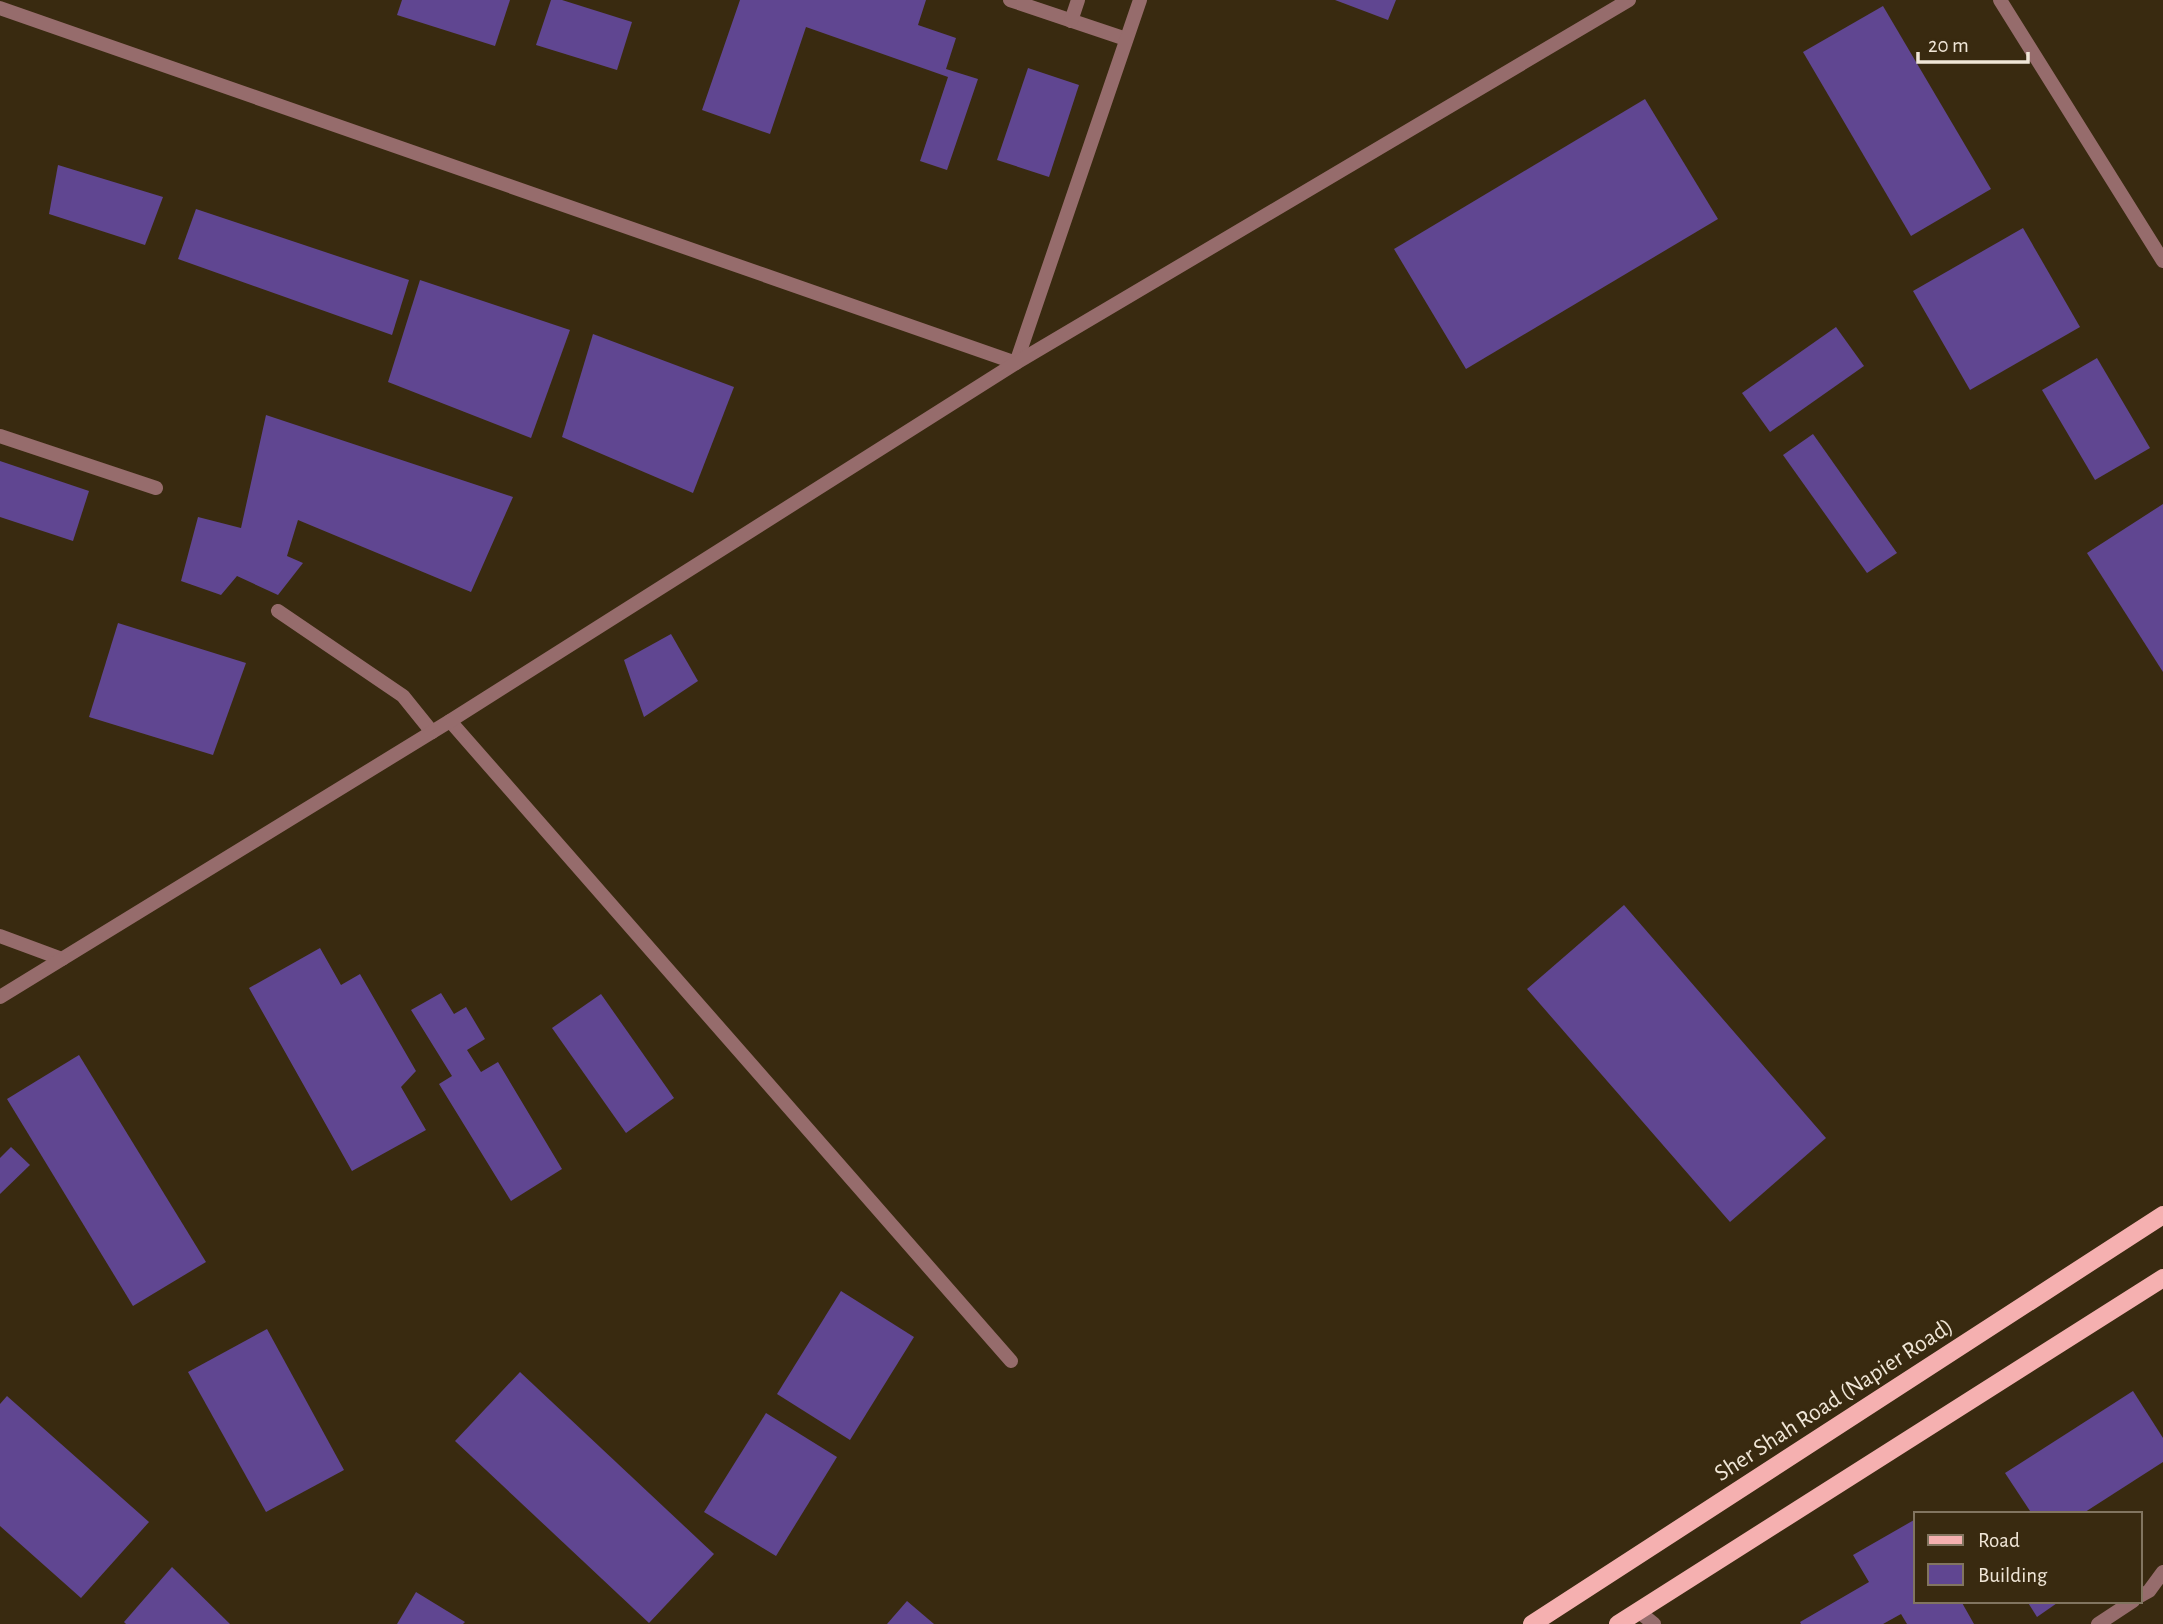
<svg xmlns="http://www.w3.org/2000/svg" width="2163" height="1624" viewBox="0 0 2163 1624" font-family="'Alegreya Sans',sans-serif">
<style>
.building{fill:#604691}
.lines{fill:none;stroke-linecap:round;stroke-linejoin:round}
.service{stroke:#966c6c;stroke-width:14}
.minor{stroke:#966c6c;stroke-width:14}
.primary{stroke:#f5b0b0;stroke-width:18}
.labels{text-anchor:middle;dominant-baseline:central;stroke-width:5;stroke-linejoin:round;paint-order:stroke}
.street-label{font-size:24px;fill:#f0e6d7;stroke:#392a10}
</style>
<rect width="100%" height="100%" fill="#392a10"/>
<!-- building -->
<g class="building">
<polygon points="402,0 510,0 495,46 397,15"/>
<polygon points="551,0 562,0 632,22 617,70 536,45"/>
<polygon points="740,0 926,0 918,25 956,38 946,69 978,79 947,170 920,161 948,77 806,27 770,134 702,110"/>
<polygon points="1335,0 1396,0 1388,20"/>
<polygon points="1883,6 1991,189 1911,236 1803,52"/>
<polygon points="1028,68 1079,85 1049,177 997,160"/>
<polygon points="1645,99 1718,219 1466,369 1394,249"/>
<polygon points="58,165 163,197 145,245 49,214"/>
<polygon points="196,209 409,280 392,335 178,259"/>
<polygon points="2023,228 2080,327 1970,390 1913,291"/>
<polygon points="420,280 570,330 531,438 388,382"/>
<polygon points="1836,327 1864,366 1770,432 1742,393"/>
<polygon points="593,334 734,387 693,493 562,437"/>
<polygon points="2097,358 2150,448 2095,480 2042,390"/>
<polygon points="266,415 513,497 471,592 298,520 287,556 303,563 278,595 237,576 221,595 181,581 198,517 241,528"/>
<polygon points="1813,434 1897,553 1867,573 1783,455"/>
<polygon points="0,461 89,491 73,541 0,517"/>
<polygon points="2163,504 2163,672 2087,553"/>
<polygon points="118,623 246,663 213,755 89,717"/>
<polygon points="671,634 698,681 644,717 624,660"/>
<polygon points="1624,905 1826,1138 1730,1222 1527,989"/>
<polygon points="320,948 341,985 360,974 416,1071 401,1087 426,1130 352,1171 249,988"/>
<polygon points="441,993 454,1014 466,1007 485,1039 467,1050 481,1072 498,1062 562,1169 511,1201 439,1084 452,1076 411,1010"/>
<polygon points="601,994 674,1098 626,1133 552,1028"/>
<polygon points="79,1055 206,1262 133,1306 7,1099"/>
<polygon points="11,1147 30,1165 0,1194 0,1158"/>
<polygon points="841,1291 914,1337 850,1440 777,1394"/>
<polygon points="267,1329 344,1470 266,1512 188,1372"/>
<polygon points="520,1372 714,1554 649,1623 455,1441"/>
<polygon points="2133,1391 2163,1438 2163,1462 2082,1514 2032,1514 2005,1473"/>
<polygon points="7,1396 149,1522 81,1598 0,1526 0,1404"/>
<polygon points="766,1413 837,1457 776,1556 704,1512"/>
<polygon points="1914,1520 1916,1524 1916,1601 1961,1601 1974,1624 1907,1624 1901,1614 1883,1624 1801,1624 1800,1622 1869,1582 1853,1555"/>
<polygon points="172,1567 230,1624 126,1624 124,1622"/>
<polygon points="416,1592 465,1622 463,1624 397,1624"/>
<polygon points="907,1601 934,1624 887,1624"/>
<polygon points="2027,1601 2060,1601 2037,1617"/>
</g>
<g class="lines">
<!-- service -->
<g class="service">
<polyline points="2140,1596 2149,1591 2163,1572"/>
<polyline points="1638,1611 1654,1624"/>
<polyline points="2098,1624 2133,1601"/>
</g>
<!-- minor -->
<g class="minor">
<polyline points="1010,0 1126,39"/>
<polyline points="2000,0 2163,261"/>
<polyline points="0,8 1016,363 1140,0"/>
<polyline points="1071,21 1078,0"/>
<polyline points="0,436 156,488"/>
<polyline points="278,611 403,696 432,732"/>
<polyline points="450,721 1011,1361"/>
<polyline points="0,936 62,959"/>
<polyline points="0,997 450,721 1016,363 1629,0"/>
</g>
<!-- primary -->
<g class="primary">
<polyline points="1532,1624 2163,1215"/>
<polyline points="1618,1624 2163,1278"/>
</g>
</g>
<g class="labels">
<!-- street labels -->
<g class="street-label">
<text transform="translate(1834 1400) rotate(-33)">Sher Shah Road (Napier Road)</text>
</g>
</g>
<!-- legend -->
<rect x="1914" y="1512" width="228" height="91" fill="#392a10" stroke="#827560" stroke-width="2"/>
<rect x="1928" y="1535" width="35" height="10" fill="#f5b0b0" stroke="#827560" stroke-width="2"/>
<text x="1978" y="1547" font-size="21" fill="#f0e6d7">Road</text>
<rect x="1928" y="1564" width="35" height="21" fill="#604691" stroke="#827560" stroke-width="2"/>
<text x="1978" y="1582" font-size="21" fill="#f0e6d7">Building</text>
<!-- scale -->
<path d="M1918 52v10h110v-10" fill="none" stroke="#f0e6d7" stroke-width="3.5"/>
<text x="1928" y="52" font-size="21" fill="#f0e6d7" stroke="#392a10" stroke-width="5" paint-order="stroke">20 m</text>
</svg>
